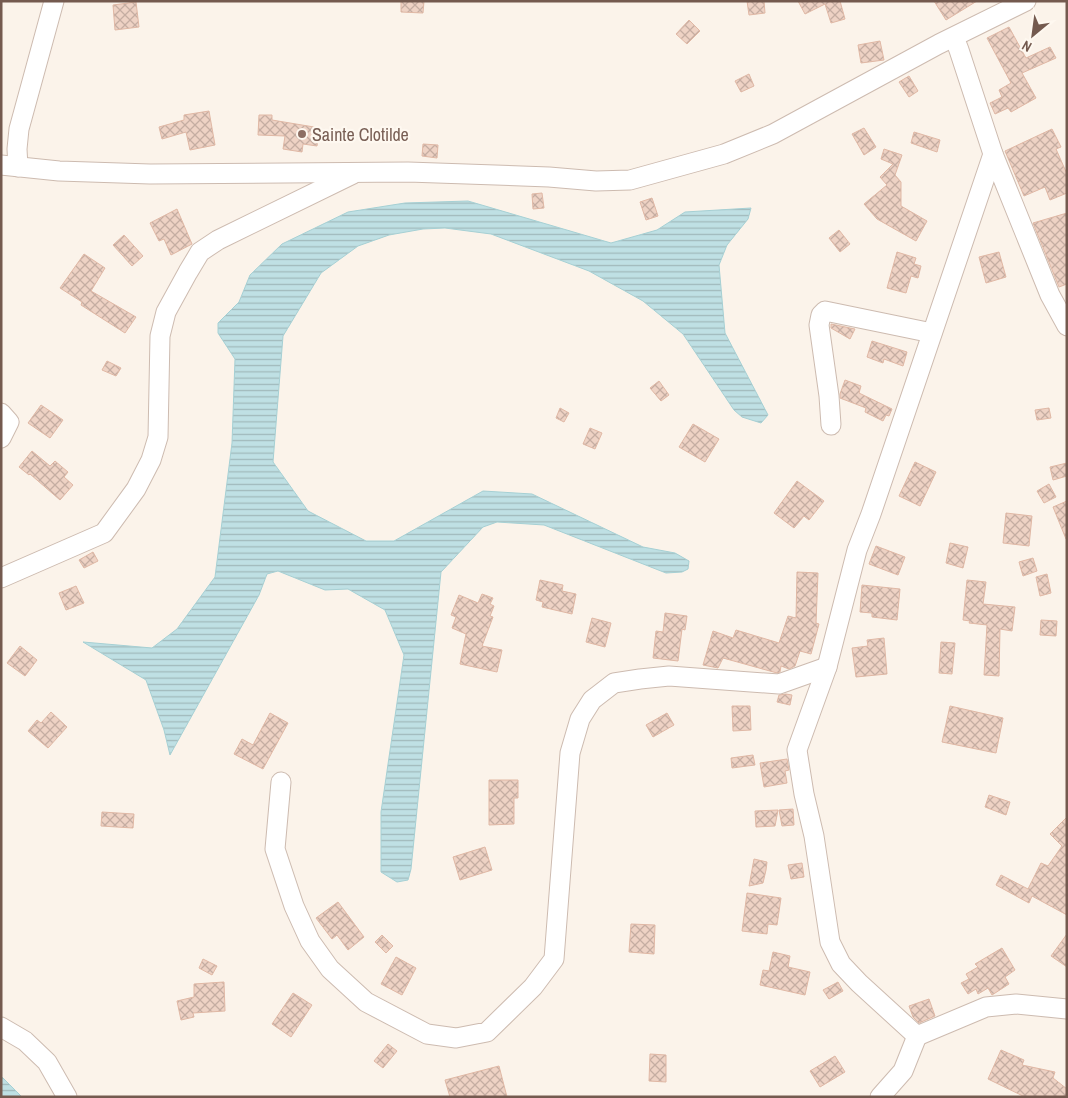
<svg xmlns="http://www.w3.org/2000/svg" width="1068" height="1098" viewBox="0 0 1068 1098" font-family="'Archivo Narrow',sans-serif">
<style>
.water{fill:url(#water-rules);stroke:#a6d0d4}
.building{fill:url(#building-cross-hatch);stroke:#e0b8a5}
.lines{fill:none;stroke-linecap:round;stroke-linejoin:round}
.minor-casing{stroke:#cdbbb0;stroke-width:21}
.minor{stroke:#fff;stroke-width:19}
.education-dot{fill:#8d6e63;stroke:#fef8f0;stroke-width:2}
.labels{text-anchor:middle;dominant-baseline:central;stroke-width:4.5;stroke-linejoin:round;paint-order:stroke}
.education-label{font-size:18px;fill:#785e54;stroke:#fef8f0;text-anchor:start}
</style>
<defs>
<pattern id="water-rules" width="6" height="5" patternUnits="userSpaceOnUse" patternTransform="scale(1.25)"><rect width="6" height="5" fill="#bfe0e4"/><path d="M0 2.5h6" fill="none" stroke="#a0b9bb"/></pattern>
<pattern id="building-cross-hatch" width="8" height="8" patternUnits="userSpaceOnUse" patternTransform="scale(1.25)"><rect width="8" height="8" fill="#eed2c4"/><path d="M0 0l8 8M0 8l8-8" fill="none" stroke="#c5ada2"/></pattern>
</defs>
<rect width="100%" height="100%" fill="#fbf3ea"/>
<!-- water -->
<g class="water">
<polygon points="468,201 611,243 657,230 685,212 751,208 748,219 727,245 719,265 725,333 768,415 761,423 742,417 734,410 683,334 643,301 589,271 491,234 445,228 423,229 389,235 358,246 321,273 283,336 273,462 308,511 366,541 394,541 483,491 532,494 643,547 675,553 689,561 688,569 682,572 666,573 544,525 497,522 483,527 441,572 411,869 408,880 397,882 381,872 381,812 404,655 385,610 348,589 325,590 278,571 267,574 259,595 170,755 164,730 146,680 83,642 152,648 177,629 215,577 232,443 235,359 218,333 218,323 239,302 250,275 282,244 348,212 405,203"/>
<polygon points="1,1076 22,1097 1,1097"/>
</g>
<!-- building -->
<g class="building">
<polygon points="401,1 424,1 423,13 401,12"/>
<polygon points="747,1 764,1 765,13 749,15"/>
<polygon points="798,1 840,1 845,19 831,23 825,4 805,14"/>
<polygon points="934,1 977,1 946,20"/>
<polygon points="136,2 139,27 115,30 113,5"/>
<polygon points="689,20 700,31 687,44 676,34"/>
<polygon points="1009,27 1026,58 1050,47 1056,58 1022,73 1036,98 1011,112 1008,108 995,114 990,103 1002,97 999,90 1011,83 987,38"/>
<polygon points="880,41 884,60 861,63 858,45"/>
<polygon points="749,74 754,86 741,92 735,81"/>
<polygon points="909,76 918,91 909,97 899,82"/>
<polygon points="209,111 215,145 190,150 186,132 162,139 159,127 184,120 184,115"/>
<polygon points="259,115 272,115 272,120 320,128 317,146 303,144 302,152 283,149 285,136 258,135"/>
<polygon points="864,128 876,147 864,155 852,134"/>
<polygon points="1052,129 1061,147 1056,149 1067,174 1067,193 1050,200 1045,187 1024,196 1005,151"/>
<polygon points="914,132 940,140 937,152 911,143"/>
<polygon points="423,144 438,145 437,158 422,156"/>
<polygon points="884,149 902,155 895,175 901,182 901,206 927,221 916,241 877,219 864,204 887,185 880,177 893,164 881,159"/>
<polygon points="542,193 544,208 533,209 532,194"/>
<polygon points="652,198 658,216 646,220 640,202"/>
<polygon points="177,209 192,244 171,255 164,239 159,241 150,223"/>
<polygon points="1067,213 1067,284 1059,287 1033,223"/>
<polygon points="839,230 850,244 840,252 829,238"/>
<polygon points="124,235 143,256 132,266 113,245"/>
<polygon points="897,252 916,258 914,264 921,266 918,278 911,276 906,293 887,288"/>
<polygon points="999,252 1006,277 986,283 979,257"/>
<polygon points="84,254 105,268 91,291 136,317 125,333 81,305 82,302 60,288"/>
<polygon points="831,324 855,329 850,339 831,328"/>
<polygon points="872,341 907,352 903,366 884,359 883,363 867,357"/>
<polygon points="107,361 121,368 116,376 102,370"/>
<polygon points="845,380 861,386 859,393 892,409 889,416 886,415 883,421 865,412 866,408 840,398 840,394"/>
<polygon points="659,381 669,395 661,401 650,388"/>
<polygon points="41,405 63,420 50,438 28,423"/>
<polygon points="560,408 569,413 564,422 556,418"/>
<polygon points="1049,408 1051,418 1037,420 1035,410"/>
<polygon points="693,424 719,439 705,462 679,447"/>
<polygon points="590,428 602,433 595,449 583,444"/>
<polygon points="32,451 50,466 55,461 68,472 64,477 73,485 60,500 30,474 29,475 19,467"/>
<polygon points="915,462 936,472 920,506 899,496"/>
<polygon points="1067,463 1067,476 1053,480 1050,467"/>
<polygon points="797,481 824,501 809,520 804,516 794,528 774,513"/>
<polygon points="1049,484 1056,497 1044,503 1037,491"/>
<polygon points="1067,501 1067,539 1066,539 1053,507"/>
<polygon points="1006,513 1032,516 1029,546 1003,543"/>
<polygon points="950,543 968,547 963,568 946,563"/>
<polygon points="876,546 905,557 898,575 869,564"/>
<polygon points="93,552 98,561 84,568 79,560"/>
<polygon points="1033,558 1037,571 1023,576 1019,562"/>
<polygon points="797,572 818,573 816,623 819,624 811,654 800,651 795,666 789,669 781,666 780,672 777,673 723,658 718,668 703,665 713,631 733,638 736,630 779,643 788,616 796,618"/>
<polygon points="1047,574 1051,593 1040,596 1036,577"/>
<polygon points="540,580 563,585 562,591 576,594 572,614 542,607 543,602 536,600"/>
<polygon points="967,580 986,582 983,604 1015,607 1012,631 1000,629 999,676 984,675 987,625 969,623 970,621 963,620"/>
<polygon points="862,585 900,589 897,620 872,617 872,613 860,612"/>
<polygon points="76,586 84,603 66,610 59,593"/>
<polygon points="482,594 493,598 490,604 494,606 490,616 493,617 482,646 502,650 497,672 460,664 466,634 452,628 456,617 451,615 459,595 478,603"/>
<polygon points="665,613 687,616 685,630 682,629 678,661 653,658 656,631 663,632"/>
<polygon points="592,618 611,623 605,647 586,642"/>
<polygon points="1041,620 1057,621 1056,636 1040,635"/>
<polygon points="884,638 887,674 856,677 852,648 868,646 867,640"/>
<polygon points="941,642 955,643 952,674 939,673"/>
<polygon points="20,646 37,660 25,676 7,663"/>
<polygon points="786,694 792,695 790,705 777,702 779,695"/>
<polygon points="732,706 750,706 751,730 733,731"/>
<polygon points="950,706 1003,718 996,753 942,742"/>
<polygon points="51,712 67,727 48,748 28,731 37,720 41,723"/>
<polygon points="270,713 288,723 263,769 234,754 242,739 253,745"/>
<polygon points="667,713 674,725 653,737 646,725"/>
<polygon points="753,755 755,765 732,768 731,758"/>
<polygon points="787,759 789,770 785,771 787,783 764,787 760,763"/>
<polygon points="489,780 518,780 518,798 514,798 514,824 489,825"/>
<polygon points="989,795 1010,802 1006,815 985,807"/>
<polygon points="793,809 794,825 782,826 779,810"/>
<polygon points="778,810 775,826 756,827 755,811"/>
<polygon points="102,812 134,814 133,828 101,826"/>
<polygon points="1067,817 1067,915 1032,896 1029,903 996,885 1001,875 1028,889 1041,863 1048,866 1062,846 1050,834"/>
<polygon points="485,847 492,870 460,880 453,857"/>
<polygon points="754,859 767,862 766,870 763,883 749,886"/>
<polygon points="802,863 804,877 791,879 788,865"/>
<polygon points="747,893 781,898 777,925 768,924 767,934 742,931"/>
<polygon points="338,902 364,937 348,950 337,935 332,939 316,918"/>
<polygon points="631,924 655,925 654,954 629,952"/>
<polygon points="1067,934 1067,967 1051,956"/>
<polygon points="382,935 393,946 386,953 375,942"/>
<polygon points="1002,948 1015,970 1005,977 1009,984 992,995 988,988 978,994 976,989 968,994 961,983 969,979 966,974 978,967 975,964"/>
<polygon points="773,952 790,956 788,967 810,972 805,995 760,985 763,970 769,971"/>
<polygon points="396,957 416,968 402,995 381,984"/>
<polygon points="203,959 217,966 212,975 199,968"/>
<polygon points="224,982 225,1011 193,1013 194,1017 181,1020 177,1001 194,997 194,984"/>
<polygon points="838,982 843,991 829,999 823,990"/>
<polygon points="293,993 312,1005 291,1037 272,1024"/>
<polygon points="929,999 935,1016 919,1023 913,1017 909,1006"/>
<polygon points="388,1044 397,1051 383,1068 374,1061"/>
<polygon points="1001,1050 1024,1060 1022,1065 1055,1072 1053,1078 1067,1089 1067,1097 1025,1097 988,1079"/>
<polygon points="650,1054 666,1055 666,1082 649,1081"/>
<polygon points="835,1056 845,1072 820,1087 810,1071"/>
<polygon points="499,1066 507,1097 450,1097 445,1080"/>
</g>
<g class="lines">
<defs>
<g id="minor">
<polyline points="954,37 959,50 993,154 1050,295 1067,326"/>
<polyline points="993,154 871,514 857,550 827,667 797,750 804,794 814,836 830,942 841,964 859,983 917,1036 986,1007 1016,1004 1067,1009"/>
<polyline points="1,165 59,171 150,174 408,172 549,177 596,181 630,180 724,154 773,134 939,44 1026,1"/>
<polyline points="18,167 17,149 19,129 54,1"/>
<polyline points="1,413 9,422 1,438"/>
<polyline points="831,425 829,396 819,325 821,315 825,311 932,333"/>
<polyline points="1,578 104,533 136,489 151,460 158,437 160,336 166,312 188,272 200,252 218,240 353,174"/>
<polyline points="281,782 275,849 294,906 310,941 330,969 366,1002 427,1034 456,1038 487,1032 533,987 554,959 570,753 580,719 592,700 614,683 640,679 669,676 779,684 827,667"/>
<polyline points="1,1027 25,1041 47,1062 67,1097"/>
<polyline points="880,1097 903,1071 917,1036"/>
</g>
</defs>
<!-- minor casing -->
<use href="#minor" class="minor-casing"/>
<!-- minor -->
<use href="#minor" class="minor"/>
</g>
<!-- markers -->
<circle class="education-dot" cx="302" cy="134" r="5"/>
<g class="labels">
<!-- education labels -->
<g class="education-label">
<text x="312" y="134">Sainte Clotilde</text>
</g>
</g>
<!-- border -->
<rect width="1068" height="1098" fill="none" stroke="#745a4f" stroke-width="5"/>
<!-- north arrow -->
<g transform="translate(1033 35) rotate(209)" stroke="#fef8f0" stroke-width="4" paint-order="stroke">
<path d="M0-4L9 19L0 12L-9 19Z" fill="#745a4f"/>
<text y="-8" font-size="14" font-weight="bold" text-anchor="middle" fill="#745a4f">N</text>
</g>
</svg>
